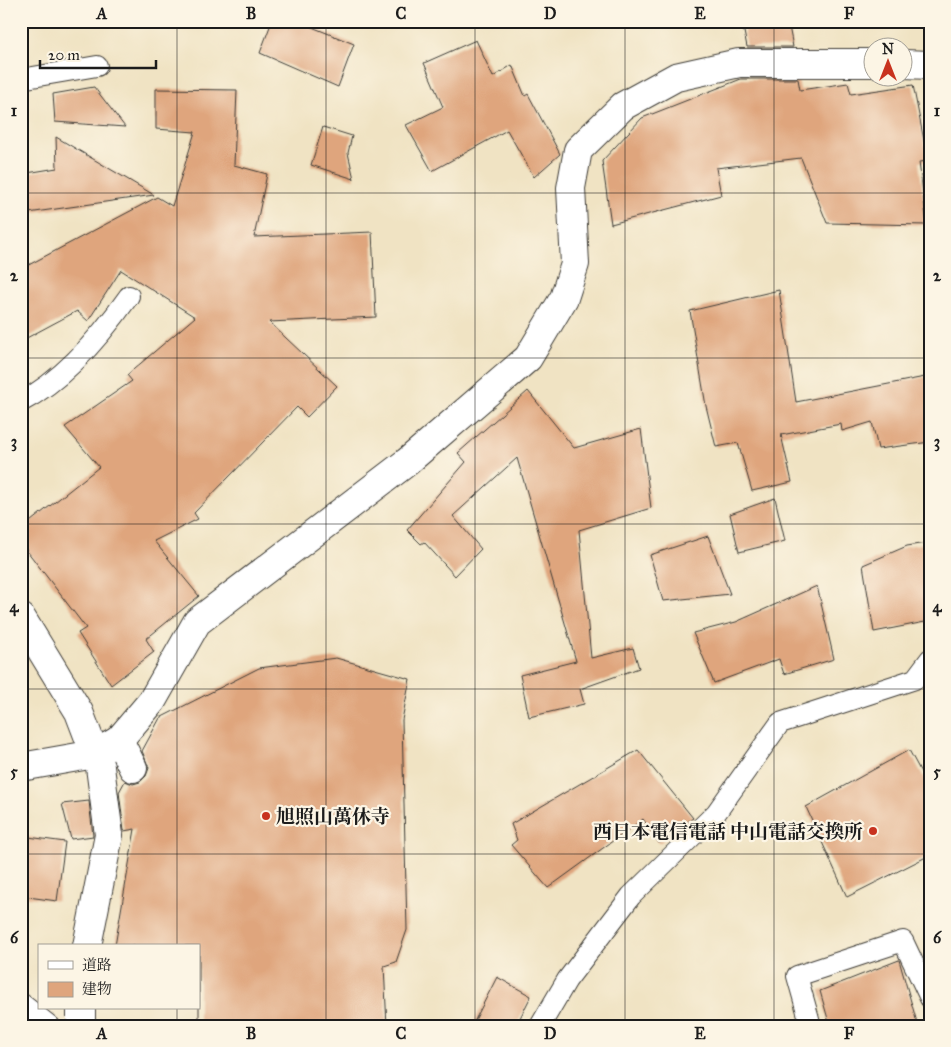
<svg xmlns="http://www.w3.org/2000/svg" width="951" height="1047" viewBox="0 0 951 1047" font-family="'IM FELL Great Primer','Noto Serif JP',serif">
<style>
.building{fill:#dfa57d}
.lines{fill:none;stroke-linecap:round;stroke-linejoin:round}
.service-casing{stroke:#3c3a35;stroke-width:22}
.minor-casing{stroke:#3c3a35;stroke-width:30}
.service{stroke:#fff;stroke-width:20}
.minor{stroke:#fff;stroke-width:28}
.grid{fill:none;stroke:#1c1c1c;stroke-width:1;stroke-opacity:0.55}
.poi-dot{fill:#c8321e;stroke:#fcf5e5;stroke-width:2}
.labels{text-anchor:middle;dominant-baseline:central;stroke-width:4.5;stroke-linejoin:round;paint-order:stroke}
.poi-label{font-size:19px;font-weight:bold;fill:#1c1c1c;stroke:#fcf5e5;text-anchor:start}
.neatline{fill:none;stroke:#1c1c1c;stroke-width:2}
.grid-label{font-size:16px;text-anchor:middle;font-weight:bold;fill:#1c1c1c}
</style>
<rect width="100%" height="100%" fill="#fcf5e5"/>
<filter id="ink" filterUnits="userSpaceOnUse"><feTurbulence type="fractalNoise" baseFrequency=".02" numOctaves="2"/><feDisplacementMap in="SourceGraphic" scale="10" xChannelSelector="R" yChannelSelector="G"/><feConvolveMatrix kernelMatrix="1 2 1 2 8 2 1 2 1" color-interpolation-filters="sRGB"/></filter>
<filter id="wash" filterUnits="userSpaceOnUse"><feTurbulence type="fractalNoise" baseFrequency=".0096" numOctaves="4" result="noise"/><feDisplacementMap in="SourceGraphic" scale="20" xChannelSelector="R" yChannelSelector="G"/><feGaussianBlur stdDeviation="1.12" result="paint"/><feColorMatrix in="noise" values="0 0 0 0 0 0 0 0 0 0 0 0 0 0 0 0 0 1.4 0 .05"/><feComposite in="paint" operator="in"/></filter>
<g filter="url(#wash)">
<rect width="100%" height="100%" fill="#f0e3c3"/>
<g id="blocks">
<!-- building -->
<g class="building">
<polygon points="272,21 297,21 354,44 338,87 260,53"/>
<polygon points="742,21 788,21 793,47 747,47"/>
<polygon points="476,40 493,77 512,65 525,96 528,94 560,154 534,177 507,130 432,171 406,125 443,107 424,63"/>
<polygon points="741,79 798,79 800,90 848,83 851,94 913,85 928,161 919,162 927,225 827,223 801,158 716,168 721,195 611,224 602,161 642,118"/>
<polygon points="94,87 125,127 55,122 53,94"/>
<polygon points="156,89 237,90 234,165 267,174 254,237 372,232 376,317 269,322 337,386 307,417 297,407 194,513 198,519 154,541 199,596 146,639 154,652 111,685 78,633 86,628 21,543 21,529 99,467 65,427 132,381 127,375 195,317 121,270 88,321 77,311 21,341 21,269 157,197 172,206 195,132 156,129"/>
<polygon points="323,127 352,136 348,153 354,179 311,165"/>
<polygon points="56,137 154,195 21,214 21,174 57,168"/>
<polygon points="779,290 796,402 930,376 930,442 878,449 872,422 842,431 841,424 781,435 792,482 752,491 738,443 716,447 706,406 690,311"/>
<polygon points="528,391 574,448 641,429 651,508 579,530 591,658 633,648 639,668 580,689 584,704 529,717 520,675 576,661 517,458 453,516 481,549 455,576 424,542 421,544 407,530 466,462 458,453"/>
<polygon points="775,498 785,541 739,552 730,514"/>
<polygon points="708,536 730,594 663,601 650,555"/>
<polygon points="926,543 930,621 874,632 863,565 907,546"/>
<polygon points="817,586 834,659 784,674 779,659 714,683 693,633 736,622"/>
<polygon points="336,658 410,679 402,720 407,930 396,962 384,966 387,1026 199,1026 199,946 115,946 135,829 124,831 119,792 125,781 133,784 140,782 146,776 149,768 142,751 160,718 259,668"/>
<polygon points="638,750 693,818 659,843 643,819 548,888 511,845 517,840 511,824"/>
<polygon points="909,750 930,789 930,855 847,897 806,807"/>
<polygon points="89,801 93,836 71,839 62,804"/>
<polygon points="21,836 65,842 57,901 21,896"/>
<polygon points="899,960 918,1026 830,1026 820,991"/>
<polygon points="497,977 531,996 516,1026 472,1026"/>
</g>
</g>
</g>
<g filter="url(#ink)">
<use href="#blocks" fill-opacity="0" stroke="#3c3a35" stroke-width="1"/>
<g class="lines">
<defs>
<g id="service">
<polyline points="21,79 97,66"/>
<path d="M 21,402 C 65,379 101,336 129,296"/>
<polyline points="21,1003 50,1026"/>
<polyline points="540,1026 567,980 631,896 716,813 780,723 915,679 930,659"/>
<polyline points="811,1026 797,976 903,941 930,998"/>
</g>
<g id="minor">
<polyline points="904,64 930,65"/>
<polyline points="21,617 79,712 95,754 119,740 152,701 197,622 407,462 528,358 564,298 575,264 571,188 578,150 623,106 676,77 739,63 874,63"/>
<polyline points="119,740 133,768"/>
<polyline points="21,767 95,754 100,767 109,835 87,946"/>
<polyline points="81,1008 81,1026"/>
</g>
</defs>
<!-- service casing -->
<use href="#service" class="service-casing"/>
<!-- minor casing -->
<use href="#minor" class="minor-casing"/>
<!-- service -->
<use href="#service" class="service"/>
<!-- minor -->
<use href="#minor" class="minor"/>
</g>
</g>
<!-- grid -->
<path class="grid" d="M 177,21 L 177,946M 326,21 L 326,1026M 475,21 L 475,1026M 625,21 L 625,1026M 774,21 L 774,1026M 21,193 L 930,193M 21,358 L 930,358M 21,524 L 930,524M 21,689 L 930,689M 21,854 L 930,854M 177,1008 L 177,1026"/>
<!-- markers -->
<g class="poi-dot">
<circle cx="266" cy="816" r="5"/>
<circle cx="873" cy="831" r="5"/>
</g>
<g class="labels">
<!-- poi labels -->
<g class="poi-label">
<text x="276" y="816">旭照山萬休寺</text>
<text x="863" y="831" text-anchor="end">西日本電信電話 中山電話交換所</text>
</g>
</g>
<!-- margin -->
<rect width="951" height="1047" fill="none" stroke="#fcf5e5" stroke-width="55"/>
<!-- legend -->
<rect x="38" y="944" width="162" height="65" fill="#fcf5e5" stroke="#a29e95"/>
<rect x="48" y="961" width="25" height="8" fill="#ffffff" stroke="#a29e95"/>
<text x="82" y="970" font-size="15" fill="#1c1c1c">道路</text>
<rect x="48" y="982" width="25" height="15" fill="#dfa57d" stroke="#a29e95"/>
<text x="82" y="994" font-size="15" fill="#1c1c1c">建物</text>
<!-- north arrow -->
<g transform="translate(888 62)"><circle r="24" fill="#fcf5e5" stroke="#a29e95"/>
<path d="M0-4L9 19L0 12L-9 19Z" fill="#c8321e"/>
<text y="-8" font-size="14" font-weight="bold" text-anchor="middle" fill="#1c1c1c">N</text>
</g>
<!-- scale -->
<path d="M40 60v8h116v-8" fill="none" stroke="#1c1c1c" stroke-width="2.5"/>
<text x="48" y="60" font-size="15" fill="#1c1c1c" stroke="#fcf5e5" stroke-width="4" paint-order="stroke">20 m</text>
<rect x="28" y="28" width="896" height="992" class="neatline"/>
<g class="grid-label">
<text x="102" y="19">A</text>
<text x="251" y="19">B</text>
<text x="401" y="19">C</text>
<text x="550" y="19">D</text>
<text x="700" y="19">E</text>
<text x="849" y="19">F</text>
<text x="14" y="116">1</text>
<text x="937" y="116">1</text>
<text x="14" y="281">2</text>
<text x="937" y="281">2</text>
<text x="14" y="447">3</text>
<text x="937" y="447">3</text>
<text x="14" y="612">4</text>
<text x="937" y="612">4</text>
<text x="14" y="777">5</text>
<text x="937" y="777">5</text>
<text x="14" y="943">6</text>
<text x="937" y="943">6</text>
<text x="102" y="1039">A</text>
<text x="251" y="1039">B</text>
<text x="401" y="1039">C</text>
<text x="550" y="1039">D</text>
<text x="700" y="1039">E</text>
<text x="849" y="1039">F</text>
</g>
</svg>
